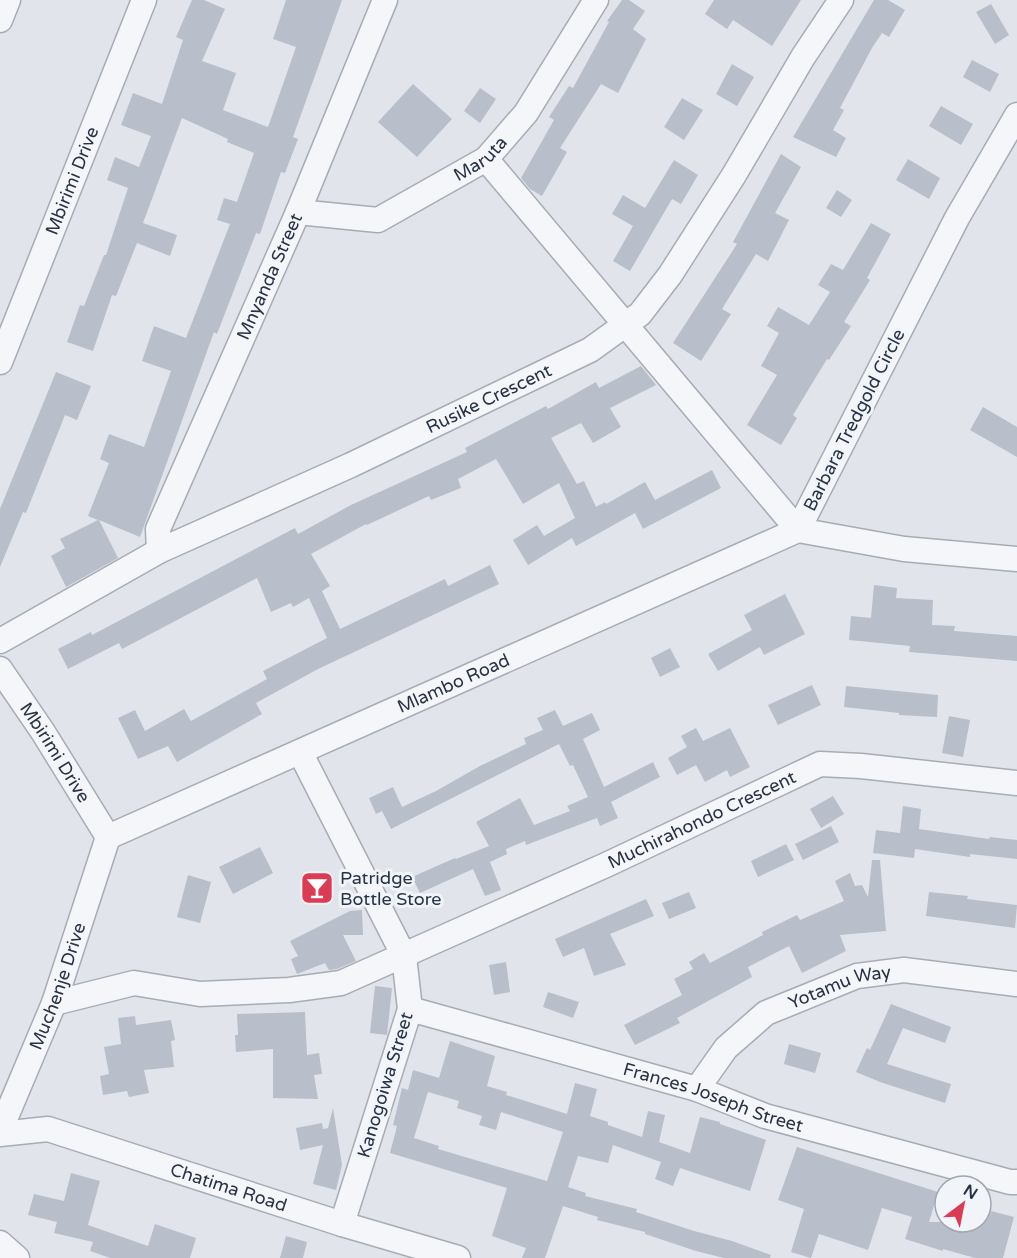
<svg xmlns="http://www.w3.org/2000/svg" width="1017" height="1258" viewBox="0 0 1017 1258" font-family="'Varela Round',sans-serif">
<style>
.building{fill:#b8beca;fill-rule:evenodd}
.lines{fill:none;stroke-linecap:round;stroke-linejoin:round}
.minor-casing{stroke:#a6acb6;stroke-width:27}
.minor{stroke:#f5f6f9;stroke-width:24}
.labels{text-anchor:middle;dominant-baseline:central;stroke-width:6;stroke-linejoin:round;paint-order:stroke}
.street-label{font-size:18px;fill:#283245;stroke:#f1f4f8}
.poi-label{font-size:18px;fill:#283245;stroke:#f1f4f8;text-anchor:start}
</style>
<rect width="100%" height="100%" fill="#e1e5eb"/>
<!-- building -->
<g class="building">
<polygon points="192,0 204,0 225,9 202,61 236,73 223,110 268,127 296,47 273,39 286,0 342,0 293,137 298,139 285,173 281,172 260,234 256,233 217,334 214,332 140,537 99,520 118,558 66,587 51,556 65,548 60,539 98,520 88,516 109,463 100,459 109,434 144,447 171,371 142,361 154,326 186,338 230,224 217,220 224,198 237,202 254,153 227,142 228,139 182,118 143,223 177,235 170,256 137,243 116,296 112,295 93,351 67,342 80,305 84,306 104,255 106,255 128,188 107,180 115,157 139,167 151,136 121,125 133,93 162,104 183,40 176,37"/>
<polygon points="622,0 629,0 645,11 633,29 646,39 618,93 601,84 560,148 567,152 542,196 530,189 521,178 554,120 549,117 569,86 573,88 609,22 607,21"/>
<polygon points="714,0 801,0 772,46 733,20 727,29 705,14"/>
<polygon points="874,0 888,0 905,10 889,37 882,33 872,48 840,108 844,110 833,130 846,138 836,157 793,137"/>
<polygon points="991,4 1009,35 995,44 976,12"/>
<polygon points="972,60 999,74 990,92 963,77"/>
<polygon points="732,64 754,77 737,106 716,94"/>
<polygon points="413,84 452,119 417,157 378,122"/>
<polygon points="480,88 496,99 480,123 464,111"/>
<polygon points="682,98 703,110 684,140 664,127"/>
<polygon points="941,106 973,124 961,145 929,126"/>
<polygon points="781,154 801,167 775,213 789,220 768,261 756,254 722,309 731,314 701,361 673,343 737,244 733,242"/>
<polygon points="908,159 940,178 929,199 896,180"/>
<polygon points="674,160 698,175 681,204 672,199 630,271 613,261 633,226 612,214 623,195 645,208"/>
<polygon points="837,190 852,200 841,217 826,208"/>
<polygon points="871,223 891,234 867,278 870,280 844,322 851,326 829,360 827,359 793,415 797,418 781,445 747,425 777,375 761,366 779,333 767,326 778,307 809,325 830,292 818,285 831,264 843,270"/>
<polygon points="641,366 656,385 610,408 621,427 593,443 581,423 551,438 577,484 584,481 596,507 605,502 606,504 645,482 655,500 712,470 721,488 643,529 635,513 576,546 572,538 528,565 513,540 537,525 544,536 575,518 559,483 523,504 496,459 458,479 461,488 431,500 429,496 367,525 366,524 311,554 330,586 322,591 340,629 445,579 448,586 490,565 499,584 318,669 256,703 262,714 177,762 168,746 138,759 118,718 135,710 145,731 184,709 191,721 267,679 263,671 327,638 309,598 293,607 291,603 271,612 257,578 122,649 119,643 68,669 58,649 91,632 92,635 295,528 298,534 351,505 467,452 465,448 546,406 548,409 596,382 599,388"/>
<polygon points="56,372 91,386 77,420 65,415 26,513 23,512 0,567 0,509"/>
<polygon points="983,407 1017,427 1017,457 970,430"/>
<polygon points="874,585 897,588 896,598 933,600 932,625 955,626 954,631 1017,636 1017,661 909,652 910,646 849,640 851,616 871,618"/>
<polygon points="785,594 805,634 764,655 760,647 718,671 708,654 752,630 744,615"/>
<polygon points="670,648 680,667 660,677 651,658"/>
<polygon points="812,685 821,705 778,725 768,705"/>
<polygon points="846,686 938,695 937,717 899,715 899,713 844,707"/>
<polygon points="555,710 563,726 592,713 600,730 583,739 604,787 653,762 660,777 611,802 618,818 600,826 597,818 526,845 525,841 506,849 507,854 490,862 501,890 485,896 473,869 420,893 412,877 455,858 456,859 489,846 476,822 520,798 534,825 570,811 567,806 588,797 573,765 570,766 559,744 391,829 382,811 376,814 369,798 393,787 402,807 436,791 480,766 526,744 524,738 543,730 537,718"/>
<polygon points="949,716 970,720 963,757 942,753"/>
<polygon points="696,728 703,741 730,728 750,767 730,777 727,770 705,782 696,765 677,775 668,758 687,747 681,736"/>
<polygon points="833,796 844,814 821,828 810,809"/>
<polygon points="903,806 921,809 919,829 989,839 990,837 1017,840 1017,859 970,854 970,857 915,849 914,858 873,853 876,830 900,833"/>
<polygon points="831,826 839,842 803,860 795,844"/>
<polygon points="786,844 794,860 758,877 751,861"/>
<polygon points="260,847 273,873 233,894 219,867"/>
<polygon points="872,860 880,860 886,931 840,935 846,951 802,973 789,946 748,967 752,977 677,1018 680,1023 635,1045 624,1025 682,995 674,979 693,969 689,962 704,953 710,963 763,935 762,932 797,915 800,920 844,901 835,881 850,873 855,886 862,885 868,897"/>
<polygon points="188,875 211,882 200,923 177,917"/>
<polygon points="689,892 696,908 669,919 662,903"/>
<polygon points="929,892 968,896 967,899 1017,905 1015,928 926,916"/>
<polygon points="646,899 654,916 610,934 626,965 594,976 584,948 563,957 555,939"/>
<polygon points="362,910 363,935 343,935 356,961 337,969 329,970 325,963 297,974 291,959 298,956 290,941 350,911"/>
<polygon points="506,962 510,992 494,995 489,965"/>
<polygon points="375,986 392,988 387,1035 370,1033"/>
<polygon points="548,992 579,1002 573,1018 543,1007"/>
<polygon points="891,1004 951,1027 945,1043 903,1028 887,1064 951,1084 945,1103 880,1082 856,1072 867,1048 870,1050"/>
<polygon points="305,1012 307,1055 319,1053 322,1074 314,1075 318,1099 273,1098 273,1049 236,1052 235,1035 238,1035 237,1014"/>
<polygon points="135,1016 136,1025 171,1020 175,1040 171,1041 174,1067 144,1070 149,1093 129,1097 127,1091 103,1095 100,1076 109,1074 104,1047 121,1044 118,1018"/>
<path d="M 450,1041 L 495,1056 L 487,1086 L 507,1092 L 506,1095 L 567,1114 L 575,1083 L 597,1089 L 590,1116 L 608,1122 L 608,1125 L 642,1137 L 648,1111 L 665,1115 L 659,1142 L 690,1153 L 700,1117 L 720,1122 L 720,1124 L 766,1140 L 750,1191 L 680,1168 L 673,1186 L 655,1179 L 661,1162 L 613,1145 L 608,1163 L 578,1156 L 568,1187 L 586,1193 L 585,1196 L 637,1209 L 636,1212 L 694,1231 L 732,1241 L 771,1255 L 770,1258 L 724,1258 L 696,1251 L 645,1234 L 645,1232 L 597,1220 L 598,1217 L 563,1206 L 545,1258 L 522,1258 L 526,1248 L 492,1236 L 507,1188 L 390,1153 L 397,1126 L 393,1125 L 402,1088 L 408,1090 L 413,1070 L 439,1078 ZM 428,1092 L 459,1101 L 457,1108 L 482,1116 L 479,1125 L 496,1130 L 501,1112 L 563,1132 L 547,1181 L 438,1149 L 439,1146 L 414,1138 Z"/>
<polygon points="789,1044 821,1053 815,1073 784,1064"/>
<polygon points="333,1108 342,1165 336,1190 313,1184 323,1145 300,1150 296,1128 322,1123 323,1129 328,1128"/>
<polygon points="797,1147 938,1192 929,1222 981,1222 981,1212 990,1215 991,1211 1014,1217 1003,1258 975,1258 943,1249 943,1251 905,1239 912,1217 882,1208 868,1250 819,1234 811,1258 791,1252 804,1209 778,1200"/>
<polygon points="71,1173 100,1181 88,1225 148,1246 155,1224 196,1238 190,1258 110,1258 90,1251 93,1242 54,1233 57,1222 28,1215 34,1194 64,1201"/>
<polygon points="286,1236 307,1242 303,1258 280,1258"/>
</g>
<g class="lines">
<defs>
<g id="minor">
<polyline points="0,20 8,0"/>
<polyline points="1017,115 957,218 798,530 904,549 1017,559"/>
<path id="s1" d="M 298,212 L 378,220 L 486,159 L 526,113 L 596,0"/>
<path id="s2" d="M 0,362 L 144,0"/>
<path id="s3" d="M 159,551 L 158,529 L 298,212 L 385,0"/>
<path id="s4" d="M 0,641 L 159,551 L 351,465 L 590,350 L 640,314 L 670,275 L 734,175 L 803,57 L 841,0"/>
<path id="s5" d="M 0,669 L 43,732 L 108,837"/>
<polyline points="300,752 404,956 410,1009 342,1224"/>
<path id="s6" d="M 108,837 L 798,530 L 486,159"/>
<path id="s7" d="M 54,1003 L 134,983 L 200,994 L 289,990 L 341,983 L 606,865 L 820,764 L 861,766 L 1017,783"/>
<path id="s8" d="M 410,1009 L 697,1089 L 765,1116 L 1010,1182 L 1017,1182"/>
<path id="s9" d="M 697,1089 L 726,1048 L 766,1013 L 857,976 L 904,970 L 1017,984"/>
<path id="s10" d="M 0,1131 L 54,1003 L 108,837"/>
<path id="s11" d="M 0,1134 L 48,1129 L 342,1224 L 458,1258"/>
<polyline points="0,1243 17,1258"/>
</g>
</defs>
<!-- minor casing -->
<use href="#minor" class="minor-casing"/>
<!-- minor -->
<use href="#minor" class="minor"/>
</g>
<!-- icons -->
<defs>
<symbol id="bar-square" viewBox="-11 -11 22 22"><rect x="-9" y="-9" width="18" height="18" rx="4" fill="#dc3b54" stroke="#f1f4f8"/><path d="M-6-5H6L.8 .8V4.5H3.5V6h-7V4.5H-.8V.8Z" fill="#fff"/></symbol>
</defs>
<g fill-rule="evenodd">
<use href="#bar-square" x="298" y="869" width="38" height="38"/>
</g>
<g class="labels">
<!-- street labels -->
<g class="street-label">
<text stroke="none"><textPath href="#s1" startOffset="200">Maruta</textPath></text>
<text stroke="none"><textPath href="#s2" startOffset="195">Mbirimi Drive</textPath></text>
<text stroke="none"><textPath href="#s3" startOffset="298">Mnyanda Street</textPath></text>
<text stroke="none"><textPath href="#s4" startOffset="546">Rusike Crescent</textPath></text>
<text transform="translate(854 420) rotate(-63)">Barbara Tredgold Circle</text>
<text stroke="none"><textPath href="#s6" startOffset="378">Mlambo Road</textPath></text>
<text stroke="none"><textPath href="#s5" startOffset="100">Mbirimi Drive</textPath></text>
<text stroke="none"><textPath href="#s7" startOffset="687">Muchirahondo Crescent</textPath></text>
<text stroke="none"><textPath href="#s10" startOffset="156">Muchenje Drive</textPath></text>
<text stroke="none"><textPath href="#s9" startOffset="182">Yotamu Way</textPath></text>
<text transform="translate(385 1085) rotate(-73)">Kanogoiwa Street</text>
<text stroke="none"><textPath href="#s8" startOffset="316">Frances Joseph Street</textPath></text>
<text stroke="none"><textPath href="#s11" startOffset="238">Chatima Road</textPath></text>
</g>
<!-- poi labels -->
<g class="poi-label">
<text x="340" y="878">Patridge<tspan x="340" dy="21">Bottle Store</tspan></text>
</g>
</g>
<!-- north arrow -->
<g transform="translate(963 1204) rotate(32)"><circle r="28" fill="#f1f4f8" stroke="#a1a6b0" stroke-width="1.5"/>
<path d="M0-4.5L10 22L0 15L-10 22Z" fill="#dc3b54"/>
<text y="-9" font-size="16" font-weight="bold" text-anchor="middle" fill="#283245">N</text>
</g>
</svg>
